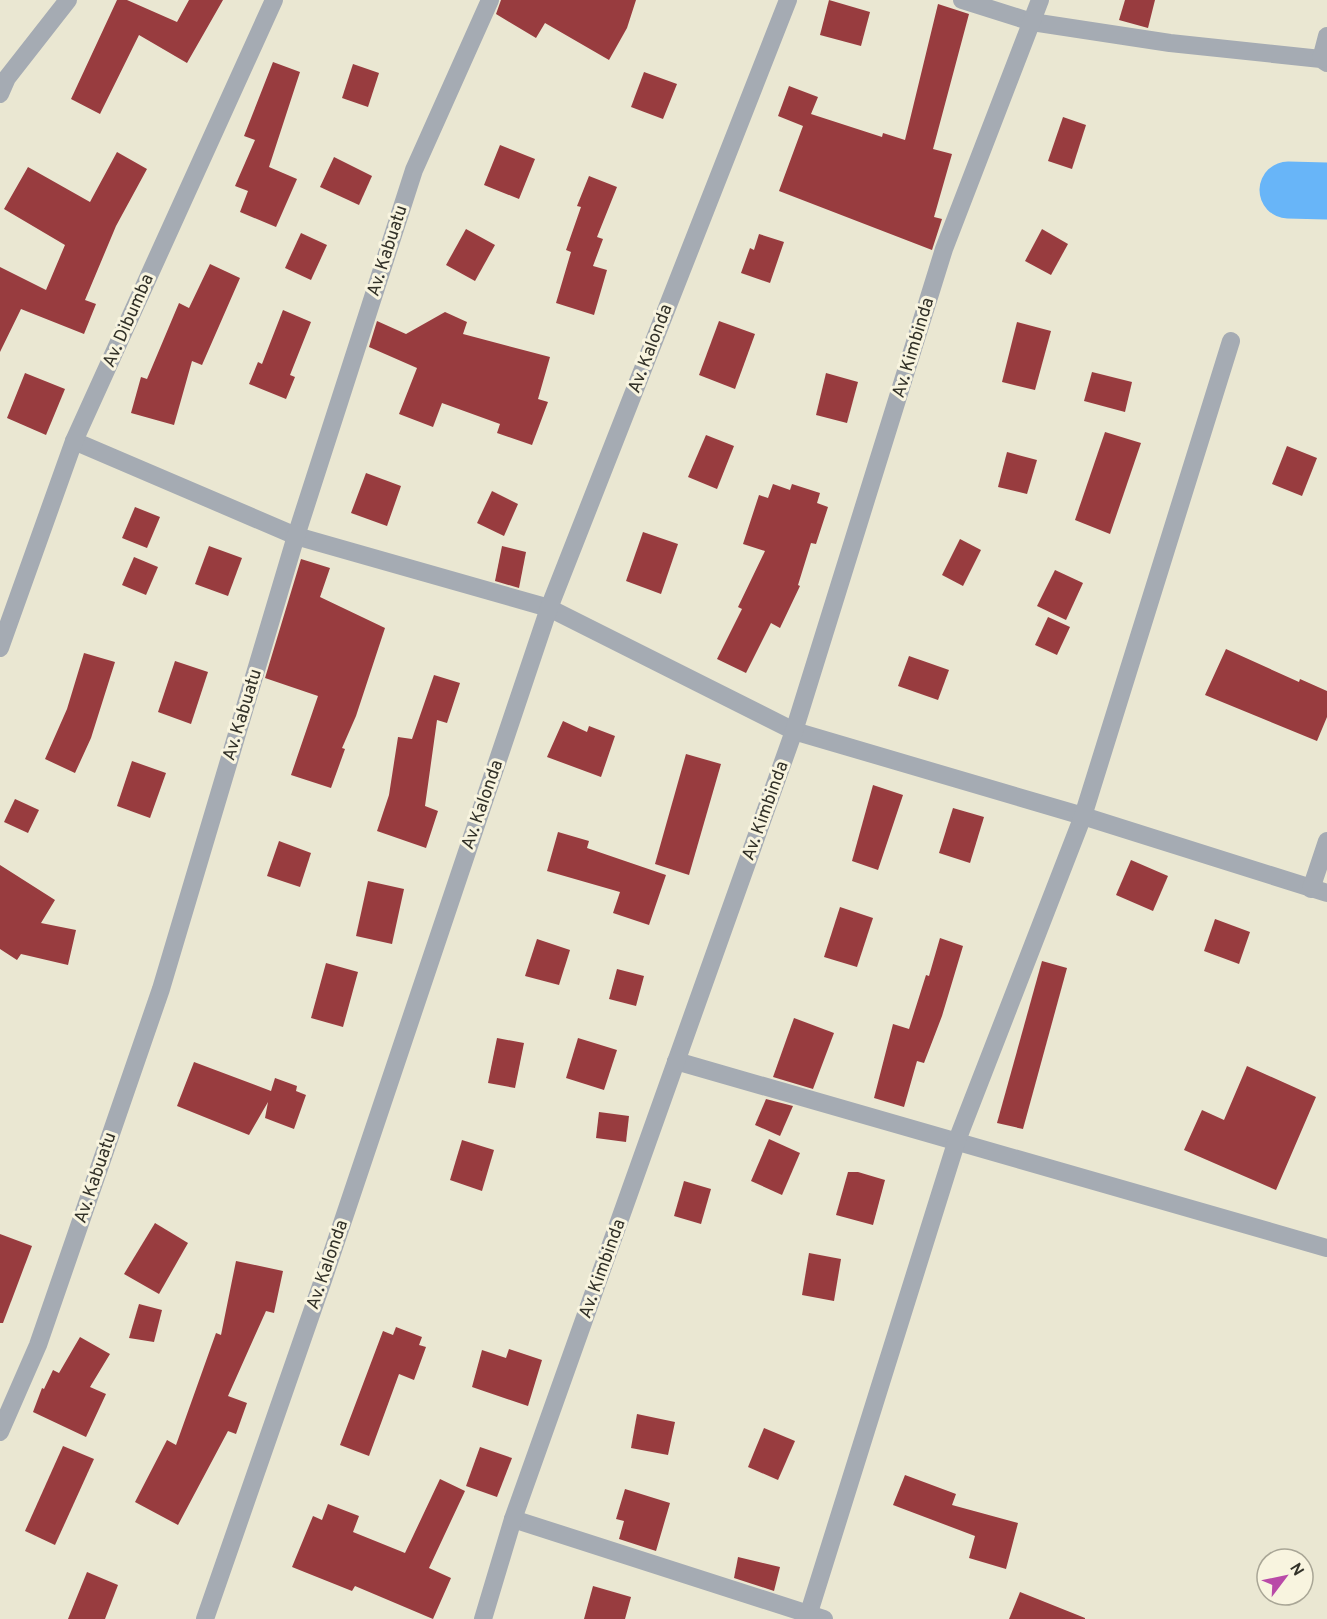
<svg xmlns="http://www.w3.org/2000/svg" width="1327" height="1619" viewBox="0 0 1327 1619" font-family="Overpass,sans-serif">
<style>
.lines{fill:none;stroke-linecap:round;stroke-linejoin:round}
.river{stroke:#68b5f8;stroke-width:57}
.building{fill:#983c3f}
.minor{stroke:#a5abb3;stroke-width:18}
.labels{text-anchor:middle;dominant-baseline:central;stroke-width:6;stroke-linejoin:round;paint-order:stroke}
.street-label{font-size:18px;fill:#323128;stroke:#f8f4df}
</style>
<rect width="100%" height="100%" fill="#eae7d2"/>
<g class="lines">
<!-- river -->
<polyline class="river" points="1288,190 1327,191"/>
</g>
<!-- building -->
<g class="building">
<polygon points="117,0 127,0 177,22 189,0 223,0 187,63 139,35 100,114 71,99"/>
<polygon points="501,0 636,0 627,28 609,60 545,23 536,38 496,14"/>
<polygon points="829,0 870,12 861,46 820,35"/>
<polygon points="1125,0 1155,0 1148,28 1119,20"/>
<polygon points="938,4 969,14 933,149 952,154 934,217 942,219 932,250 779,191 803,126 778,116 789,86 818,97 811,114 882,137 883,133 905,140"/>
<polygon points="273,62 300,72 269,167 297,179 276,227 240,212 248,191 235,186 255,140 244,136"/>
<polygon points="353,64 379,73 368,107 342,98"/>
<polygon points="644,72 677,84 663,119 631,107"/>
<polygon points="1063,117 1086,125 1072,169 1048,161"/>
<polygon points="500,145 535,159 519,199 484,185"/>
<polygon points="117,152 147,169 116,226 85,300 96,304 84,334 21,309 0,352 0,267 46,290 65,245 4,209 28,167 90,202"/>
<polygon points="334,157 372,176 359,205 320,187"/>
<polygon points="589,176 617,187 597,237 603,239 593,266 607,270 594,315 556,303 571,252 566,250 581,207 577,206"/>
<polygon points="466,229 495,245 475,281 446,265"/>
<polygon points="1042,229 1068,244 1051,275 1025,261"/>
<polygon points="301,233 327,245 311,280 285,268"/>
<polygon points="759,234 784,242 770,283 741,273 750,248 754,250"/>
<polygon points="210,264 240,278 202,365 192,361 174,425 131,413 141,377 147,379 179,303 189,308"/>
<polygon points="283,310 311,322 290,375 295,377 286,399 249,384 258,362 262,364"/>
<polygon points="445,312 467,322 463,334 550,357 538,399 548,402 532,445 497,433 500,424 442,403 433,427 399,414 417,368 369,347 377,321 406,334"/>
<polygon points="719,321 755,334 735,389 699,375"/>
<polygon points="1017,322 1051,331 1035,390 1002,382"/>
<polygon points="1092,372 1132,382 1125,412 1084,401"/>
<polygon points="25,373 65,389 46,435 7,418"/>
<polygon points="826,373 858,382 847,423 816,415"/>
<polygon points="1105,432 1141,443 1110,534 1075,520"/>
<polygon points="706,435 734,446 717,489 688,477"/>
<polygon points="1287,446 1317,458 1302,496 1272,484"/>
<polygon points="1007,452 1037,460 1027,494 998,487"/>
<polygon points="366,473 401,486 387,526 351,513"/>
<polygon points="773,484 790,490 792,484 820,493 817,503 828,507 816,544 811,543 798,585 800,586 780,628 771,623 746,673 717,659 742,609 738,607 765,551 743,544 759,495 768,498"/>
<polygon points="492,491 518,504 504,536 477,523"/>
<polygon points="135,507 160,517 147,548 122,538"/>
<polygon points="643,532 678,544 661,594 626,581"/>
<polygon points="960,539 981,550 963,586 942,575"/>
<polygon points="209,546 242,558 228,596 195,584"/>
<polygon points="502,546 526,552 519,588 495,581"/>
<polygon points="134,557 158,567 146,595 122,585"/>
<polygon points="301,559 330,568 320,597 385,628 356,716 342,748 345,749 331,788 291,775 318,696 265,678"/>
<polygon points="1055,570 1083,583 1066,620 1037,606"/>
<polygon points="1048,617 1070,627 1057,655 1035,645"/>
<polygon points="1226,649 1299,682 1300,679 1327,691 1327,717 1317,741 1205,695"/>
<polygon points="84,653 115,662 91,738 75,773 45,759 67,709"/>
<polygon points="909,656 949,670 938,700 898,686"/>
<polygon points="175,661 208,672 191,724 158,712"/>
<polygon points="434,675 460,683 447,723 437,720 425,806 438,811 426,848 377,831 389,795 398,737 412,739"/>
<polygon points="563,721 587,732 589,726 615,736 601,777 547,757"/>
<polygon points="686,754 721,764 689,875 655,864"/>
<polygon points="132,761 166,773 150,818 117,806"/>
<polygon points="873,785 903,795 878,870 852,861"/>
<polygon points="15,799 39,810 28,833 4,822"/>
<polygon points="953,808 984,817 970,863 939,853"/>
<polygon points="558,832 589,841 587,848 666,875 649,925 613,913 620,892 547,871"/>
<polygon points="279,841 311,853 300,887 267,876"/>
<polygon points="1131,860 1168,876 1153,911 1116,895"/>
<polygon points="0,865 55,900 41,923 76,930 68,965 21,954 17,960 0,949"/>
<polygon points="368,881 404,889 392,944 356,936"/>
<polygon points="840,907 873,918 857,967 824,957"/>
<polygon points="1215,919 1250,932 1239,964 1204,951"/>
<polygon points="940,938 963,946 942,1016 924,1063 917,1061 904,1107 874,1098 893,1024 909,1029 926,975 929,976"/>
<polygon points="537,939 570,950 559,985 525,976"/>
<polygon points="1042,961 1067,968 1023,1129 997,1123"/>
<polygon points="326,963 358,972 343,1027 311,1018"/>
<polygon points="617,969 644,976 636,1006 609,999"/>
<polygon points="794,1018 834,1033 813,1089 773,1077"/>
<polygon points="497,1038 524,1043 515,1088 488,1083"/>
<polygon points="578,1038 617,1050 604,1090 566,1078"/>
<polygon points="194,1062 271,1091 275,1078 297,1086 296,1091 306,1095 294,1129 265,1118 268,1102 249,1135 177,1106"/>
<polygon points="1247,1066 1316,1097 1276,1190 1184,1150 1202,1110 1224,1120"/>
<polygon points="766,1099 793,1106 780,1136 755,1125"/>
<polygon points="599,1112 629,1116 626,1142 596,1138"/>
<polygon points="769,1139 800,1153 782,1195 751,1181"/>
<polygon points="462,1140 494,1150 482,1191 450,1180"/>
<polygon points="848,1172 858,1172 885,1180 873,1225 836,1215"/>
<polygon points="684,1181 711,1189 701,1224 674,1216"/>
<polygon points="155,1223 188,1243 159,1294 124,1274"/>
<polygon points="0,1234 32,1246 3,1323 0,1323"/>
<polygon points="809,1253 841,1259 834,1301 802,1295"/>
<polygon points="236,1261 283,1271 274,1313 266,1311 228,1396 247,1403 236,1434 228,1431 178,1525 135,1502 167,1440 176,1445 216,1333 221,1335"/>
<polygon points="139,1304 162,1310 154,1342 129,1338"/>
<polygon points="396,1327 422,1337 419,1345 426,1347 414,1380 399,1374 369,1456 340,1445 383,1331 393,1335"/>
<polygon points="80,1337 110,1354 90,1387 106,1394 86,1437 33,1412 42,1388 44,1389 53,1370 59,1373"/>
<polygon points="509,1349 542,1360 528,1406 472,1387 482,1350 506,1358"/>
<polygon points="637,1414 675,1422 668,1455 631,1448"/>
<polygon points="764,1428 795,1441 778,1480 748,1467"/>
<polygon points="63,1446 94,1459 55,1545 25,1531"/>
<polygon points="480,1447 512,1458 497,1497 466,1486"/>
<polygon points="905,1475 956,1494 952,1505 1018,1523 1006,1569 969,1558 975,1536 893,1505"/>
<polygon points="440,1479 465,1491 429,1568 451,1578 433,1619 355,1586 352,1591 292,1567 313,1516 322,1520 328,1504 359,1516 353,1532 405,1553"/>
<polygon points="625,1489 670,1503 656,1551 619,1539 624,1521 616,1519"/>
<polygon points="738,1557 780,1567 774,1591 734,1578"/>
<polygon points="87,1572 118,1585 105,1619 68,1619"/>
<polygon points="593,1586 631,1597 625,1619 584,1619"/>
<polygon points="1020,1592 1085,1618 1085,1619 1009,1619"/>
</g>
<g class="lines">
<!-- minor -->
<g class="minor">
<polyline points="962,0 1032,22 1170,43 1321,59 1327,63"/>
<polyline points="1321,59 1327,36"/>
<polyline points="0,94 7,78 68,0"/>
<polyline points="74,441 296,536 549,608 794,731 1083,816 1327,893"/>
<polyline points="0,648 74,441 274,0"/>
<polyline points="1311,889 1327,841"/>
<polyline points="676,1061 1327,1248"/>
<polyline points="0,1432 38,1345 161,989 296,536 414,170 490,0"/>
<polyline points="513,1519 824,1619"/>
<polyline points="205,1619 323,1280 549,608 788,0"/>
<polyline points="483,1619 513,1519 794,731 944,249 1040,0"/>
<polyline points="807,1619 956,1143 1083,816 1231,341"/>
</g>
</g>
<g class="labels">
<!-- street labels -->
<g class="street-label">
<text transform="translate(388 251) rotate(-72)">Av. Kabuatu</text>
<text transform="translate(129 321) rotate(-66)">Av. Dibumba</text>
<text transform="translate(914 348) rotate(-73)">Av. Kimbinda</text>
<text transform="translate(651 349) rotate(-69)">Av. Kalonda</text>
<text transform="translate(243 715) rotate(-73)">Av. Kabuatu</text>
<text transform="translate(483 805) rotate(-71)">Av. Kalonda</text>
<text transform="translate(766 811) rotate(-70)">Av. Kimbinda</text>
<text transform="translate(96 1178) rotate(-71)">Av. Kabuatu</text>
<text transform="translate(328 1265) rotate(-71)">Av. Kalonda</text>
<text transform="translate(603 1269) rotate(-70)">Av. Kimbinda</text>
</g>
</g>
<!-- north arrow -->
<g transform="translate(1285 1577) rotate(58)"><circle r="28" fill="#f8f4df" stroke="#a9a696" stroke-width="1.5"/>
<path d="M0-4.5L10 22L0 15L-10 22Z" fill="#b94aa8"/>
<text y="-9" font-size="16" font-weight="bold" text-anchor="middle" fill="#323128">N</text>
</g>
</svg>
